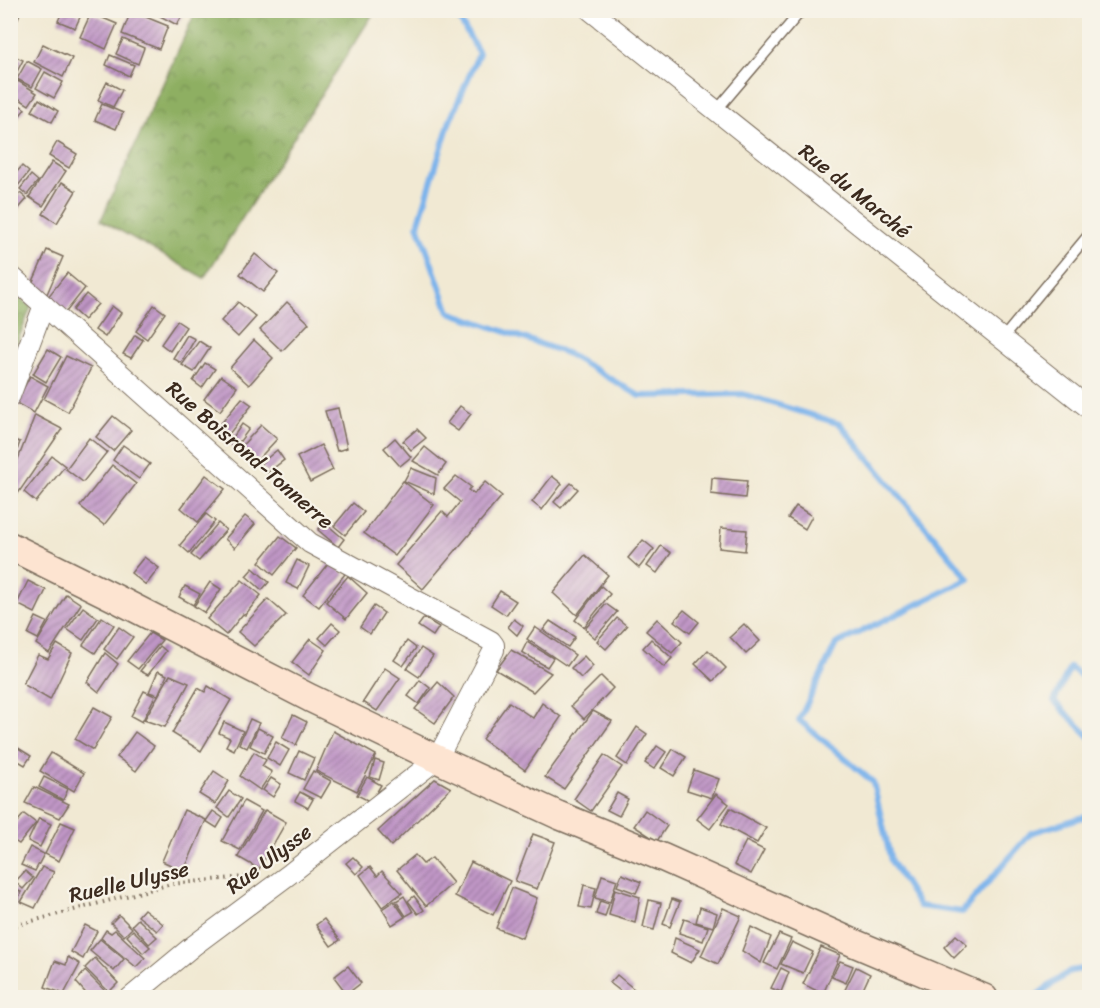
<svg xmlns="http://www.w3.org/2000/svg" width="1100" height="1008" viewBox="0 0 1100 1008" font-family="Sriracha,sans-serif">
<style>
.forest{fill:url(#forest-crowns);stroke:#646c40;stroke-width:1.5}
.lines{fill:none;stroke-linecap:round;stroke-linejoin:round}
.stream{stroke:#7cb3eb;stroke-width:6}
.building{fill:url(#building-hatch)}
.lane-casing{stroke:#7b6d5d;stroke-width:12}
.street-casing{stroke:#7b6d5d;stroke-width:22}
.secondary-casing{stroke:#7b6d5d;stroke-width:30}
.path{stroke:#7b6d5d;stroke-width:4;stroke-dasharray:1.5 4.5;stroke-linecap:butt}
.lane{stroke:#fff;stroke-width:9}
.street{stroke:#fff;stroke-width:20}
.secondary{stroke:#fde4d1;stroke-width:27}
.labels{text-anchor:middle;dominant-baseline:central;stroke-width:4.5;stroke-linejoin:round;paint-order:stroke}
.street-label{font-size:21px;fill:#3b2a1e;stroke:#f7f3e8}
</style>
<defs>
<pattern id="forest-crowns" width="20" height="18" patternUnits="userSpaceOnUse" patternTransform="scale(1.5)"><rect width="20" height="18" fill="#8eaf62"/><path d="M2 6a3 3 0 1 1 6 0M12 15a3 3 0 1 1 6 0" fill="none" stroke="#758f50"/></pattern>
<pattern id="building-hatch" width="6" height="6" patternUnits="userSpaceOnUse" patternTransform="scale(1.5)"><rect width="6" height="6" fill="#c096c6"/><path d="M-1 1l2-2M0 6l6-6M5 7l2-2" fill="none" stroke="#9d7ba0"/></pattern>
</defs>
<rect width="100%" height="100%" fill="#f7f3e8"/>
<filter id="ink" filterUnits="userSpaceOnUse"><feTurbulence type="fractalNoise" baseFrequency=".0167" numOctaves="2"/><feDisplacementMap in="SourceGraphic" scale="12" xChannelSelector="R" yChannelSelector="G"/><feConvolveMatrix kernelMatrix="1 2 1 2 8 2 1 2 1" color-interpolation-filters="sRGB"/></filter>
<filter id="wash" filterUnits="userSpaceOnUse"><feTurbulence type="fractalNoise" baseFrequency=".008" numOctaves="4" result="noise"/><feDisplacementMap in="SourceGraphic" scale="24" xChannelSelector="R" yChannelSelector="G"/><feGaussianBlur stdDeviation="1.35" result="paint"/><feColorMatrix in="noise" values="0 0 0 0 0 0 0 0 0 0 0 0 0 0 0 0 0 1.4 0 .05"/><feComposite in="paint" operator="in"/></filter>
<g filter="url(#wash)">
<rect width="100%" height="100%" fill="#f1e9d3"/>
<!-- forest -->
<g class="forest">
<polygon points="196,11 375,11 204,278 101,220"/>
<polygon points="11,291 31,307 11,358"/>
</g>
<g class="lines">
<!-- stream -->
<g class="stream">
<polyline points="454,10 479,53 449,123 418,225 449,312 566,353 640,396 743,394 840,424 969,579 836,644 799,720 873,782 891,861 919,906 962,912 1031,833 1090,815"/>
<polyline points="1090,683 1070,667 1054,701 1090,737"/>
<polyline points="1033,998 1070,971 1090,968"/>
</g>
</g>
<g id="blocks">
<!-- building -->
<g class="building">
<polygon points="10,10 21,10 15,27 10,25"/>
<polygon points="63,10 71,10 81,15 75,28 58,21"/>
<polygon points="164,10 176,10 183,14 177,25 160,16"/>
<polygon points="131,11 168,26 159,49 122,34"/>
<polygon points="91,13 117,24 106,49 80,37"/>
<polygon points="123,39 144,48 138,64 116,54"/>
<polygon points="43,44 72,58 63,77 34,62"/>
<polygon points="110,55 134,65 129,76 106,65"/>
<polygon points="14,56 23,60 10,85 10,63"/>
<polygon points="27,61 42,69 32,87 17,79"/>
<polygon points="45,72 63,82 54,98 36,88"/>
<polygon points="18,81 37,93 29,105 10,93"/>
<polygon points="107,82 122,90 113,107 98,100"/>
<polygon points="10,98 25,109 17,119 10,114"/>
<polygon points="39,99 58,111 52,122 32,111"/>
<polygon points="102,104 123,113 116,129 95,120"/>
<polygon points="57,142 77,154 69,168 49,156"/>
<polygon points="52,162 66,171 43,206 29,197"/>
<polygon points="22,166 29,172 17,187 10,180"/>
<polygon points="31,175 38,181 27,195 20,189"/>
<polygon points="62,182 76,191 57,223 43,214"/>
<polygon points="20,193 27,199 14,214 10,211 10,204"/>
<polygon points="47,250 63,257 47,294 31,286"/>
<polygon points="255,254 278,273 263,292 240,274"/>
<polygon points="67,273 85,288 66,312 47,298"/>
<polygon points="86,294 98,304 84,320 73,310"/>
<polygon points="238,302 256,317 238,337 221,321"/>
<polygon points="287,302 309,323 282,351 260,330"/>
<polygon points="154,305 165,313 147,339 136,331"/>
<polygon points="112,306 121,313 105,337 95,330"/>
<polygon points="177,321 186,327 170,351 161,344"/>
<polygon points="135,335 143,340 131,358 123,354"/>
<polygon points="187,335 195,339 181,363 173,358"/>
<polygon points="254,340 273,358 249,385 230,368"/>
<polygon points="199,341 210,348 194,372 182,365"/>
<polygon points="48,349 61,357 46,382 33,374"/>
<polygon points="66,356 91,368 68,412 44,399"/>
<polygon points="205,363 215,369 202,388 193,381"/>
<polygon points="30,376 48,386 34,413 16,403"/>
<polygon points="221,376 237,387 220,411 204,399"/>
<polygon points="242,398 252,405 225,439 215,431"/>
<polygon points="460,406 471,414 458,431 447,423"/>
<polygon points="338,408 347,448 337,451 325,411"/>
<polygon points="35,415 62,429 17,495 10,489 10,480"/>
<polygon points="113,416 131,430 113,451 96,437"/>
<polygon points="242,424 249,429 235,448 229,443"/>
<polygon points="261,425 277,439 253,465 237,451"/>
<polygon points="417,429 426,438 411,450 403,441"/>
<polygon points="89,438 107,452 83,482 66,469"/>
<polygon points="395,438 411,457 400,466 384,448"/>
<polygon points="10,439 20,442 11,467 10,467"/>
<polygon points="123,445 150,464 139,479 113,460"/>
<polygon points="321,445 333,470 310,482 297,457"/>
<polygon points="425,447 446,464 438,475 413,461"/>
<polygon points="277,450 284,460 267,473 260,464"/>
<polygon points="52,456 65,466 36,502 24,492"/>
<polygon points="112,465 136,484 104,525 80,506"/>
<polygon points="411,468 436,478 434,494 404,481"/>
<polygon points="206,475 225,489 198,522 181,508"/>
<polygon points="456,476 471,487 468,490 474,494 485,482 502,496 423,589 396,565 442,511 448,517 460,502 444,489"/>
<polygon points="552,476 562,484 542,510 532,502"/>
<polygon points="712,478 747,481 745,498 711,494"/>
<polygon points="403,481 434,505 395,556 364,533"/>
<polygon points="571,483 578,489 561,508 554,502"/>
<polygon points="353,503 364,512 345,535 334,526"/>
<polygon points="796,506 812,516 805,529 788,518"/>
<polygon points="206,514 215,521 189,553 180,545"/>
<polygon points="245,516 255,524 235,548 225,539"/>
<polygon points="324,522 344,539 338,547 318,530"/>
<polygon points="218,523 226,530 199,561 191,555"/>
<polygon points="721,528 747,530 745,551 719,548"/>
<polygon points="280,536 296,548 274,575 259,562"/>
<polygon points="643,540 654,549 639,568 628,558"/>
<polygon points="661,546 671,553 657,573 647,566"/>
<polygon points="585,555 608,575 577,615 553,593"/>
<polygon points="144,557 159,568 146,585 131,573"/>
<polygon points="297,560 309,566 298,589 286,583"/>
<polygon points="329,562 345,574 319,607 303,595"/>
<polygon points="253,568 269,582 262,590 246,576"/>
<polygon points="348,576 367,593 346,619 326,602"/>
<polygon points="242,580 261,595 245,615 243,614 226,635 207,619"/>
<polygon points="28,581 46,590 35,613 17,604"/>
<polygon points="210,582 221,589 205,613 194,606"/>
<polygon points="185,586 200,594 193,605 179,597"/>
<polygon points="601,586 610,594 584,627 575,620"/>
<polygon points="500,591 516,601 506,615 491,605"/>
<polygon points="66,594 81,604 49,653 36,644"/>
<polygon points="268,599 286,615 254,646 238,632"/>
<polygon points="606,604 617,612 595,638 585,629"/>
<polygon points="374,606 384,613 370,634 360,627"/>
<polygon points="83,607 98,618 83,640 67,629"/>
<polygon points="684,610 699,622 690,633 674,621"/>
<polygon points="36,617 47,622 38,639 28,634"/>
<polygon points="102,617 114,625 95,653 83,645"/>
<polygon points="424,618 439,627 433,636 418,626"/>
<polygon points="617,618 627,626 606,649 597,641"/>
<polygon points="514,619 523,626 517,635 508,627"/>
<polygon points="657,619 682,642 672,653 646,631"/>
<polygon points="550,621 575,637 568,647 543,630"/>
<polygon points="332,623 340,630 327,645 319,638"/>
<polygon points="744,624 760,641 746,654 730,637"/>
<polygon points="119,627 133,637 117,659 104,649"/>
<polygon points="535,627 575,655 567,666 527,639"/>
<polygon points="150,633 162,640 138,669 127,661"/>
<polygon points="310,639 326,650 309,675 292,662"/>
<polygon points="651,639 672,658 664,667 643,648"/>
<polygon points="407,641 416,648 403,666 394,660"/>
<polygon points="527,642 553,658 547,667 522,652"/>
<polygon points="57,644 72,653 50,700 23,684 38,655 48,659"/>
<polygon points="160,646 166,651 148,675 140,671"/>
<polygon points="421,648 433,656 419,677 407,669"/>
<polygon points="511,650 551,673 533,692 496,670"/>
<polygon points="708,650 726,668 713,681 695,664"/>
<polygon points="105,653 118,664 99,692 87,682"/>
<polygon points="584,656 593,666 581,678 571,668"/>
<polygon points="385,668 400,678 377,711 363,702"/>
<polygon points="158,671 167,675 158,695 149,692"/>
<polygon points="170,675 189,683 165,727 144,720"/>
<polygon points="601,676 613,688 584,719 571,706"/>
<polygon points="420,680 430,688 419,704 408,696"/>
<polygon points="438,682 454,697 435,723 415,709"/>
<polygon points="208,686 231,700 201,751 172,733 198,688 205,692"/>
<polygon points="144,691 155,696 142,722 131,716"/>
<polygon points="509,702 533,718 542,703 561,717 525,770 482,739"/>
<polygon points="94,707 112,717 93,750 75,739"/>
<polygon points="593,711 612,721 564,789 545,777"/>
<polygon points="293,715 307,722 296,745 282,738"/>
<polygon points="250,719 259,723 247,748 239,744"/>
<polygon points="224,722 243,731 234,750 226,746 230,738 219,733"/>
<polygon points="637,727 647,734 627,765 617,758"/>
<polygon points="258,728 273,736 264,753 250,746"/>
<polygon points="333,731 376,755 357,791 316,771"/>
<polygon points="135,732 154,746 136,771 117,757"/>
<polygon points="276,742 289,750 280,766 267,758"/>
<polygon points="15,746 31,756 25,765 10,756 10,753"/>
<polygon points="657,746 666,752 654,769 645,763"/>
<polygon points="673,749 686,757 674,776 661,768"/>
<polygon points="299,751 314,758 304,780 289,773"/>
<polygon points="254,752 266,760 262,766 272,772 260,790 240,776"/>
<polygon points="51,753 84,773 74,791 40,771"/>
<polygon points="604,755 622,767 591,811 574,799"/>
<polygon points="375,760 384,763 379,780 370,777"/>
<polygon points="694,770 719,779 712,798 687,790"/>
<polygon points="214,771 229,781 215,804 199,794"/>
<polygon points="313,771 331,781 321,798 303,789"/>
<polygon points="44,777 68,789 63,800 39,787"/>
<polygon points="367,777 381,785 371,802 357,795"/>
<polygon points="271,778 281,784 273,797 263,790"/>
<polygon points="435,779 451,788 391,846 378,831"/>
<polygon points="34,787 69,804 60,818 25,803"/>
<polygon points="229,791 241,799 229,817 217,808"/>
<polygon points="300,792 313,799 308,808 295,801"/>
<polygon points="617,793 628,799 619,816 607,810"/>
<polygon points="716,794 729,804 710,829 697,819"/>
<polygon points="244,801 262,811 240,850 222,841"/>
<polygon points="730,808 766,828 757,843 721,824"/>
<polygon points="184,810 206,820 184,871 162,861"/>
<polygon points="265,810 286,822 259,869 238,857"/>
<polygon points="645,810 667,826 657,841 634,826"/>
<polygon points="213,811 223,818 217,828 206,821"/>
<polygon points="24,814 36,823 19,844 10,838 10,830"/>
<polygon points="39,818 51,824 40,847 28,841"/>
<polygon points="61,822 75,828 59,861 45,854"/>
<polygon points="533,834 555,842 537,889 515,881"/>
<polygon points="746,841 764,850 751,874 734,865"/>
<polygon points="30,847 44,854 35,871 21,865"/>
<polygon points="415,855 423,864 432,858 453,883 426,906 397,870"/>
<polygon points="353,857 363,867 356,874 346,863"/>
<polygon points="471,862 510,881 493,915 455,896"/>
<polygon points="42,867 54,872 35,908 21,902"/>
<polygon points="370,867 377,876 382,871 402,893 382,907 360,875"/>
<polygon points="25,871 33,878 23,889 15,882"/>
<polygon points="622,874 641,882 636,893 617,886"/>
<polygon points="602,875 617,880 610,902 595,898"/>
<polygon points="584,885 596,888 591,909 579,907"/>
<polygon points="10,888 21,892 13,914 10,913"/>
<polygon points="512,888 537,898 522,938 496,928"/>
<polygon points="615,889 640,897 635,923 609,915"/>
<polygon points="404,896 413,912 406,916 396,901"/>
<polygon points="414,896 424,910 418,914 408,901"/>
<polygon points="672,899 680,902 670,927 663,924"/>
<polygon points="649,900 661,903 654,930 643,927"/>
<polygon points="394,901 405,917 392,925 382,909"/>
<polygon points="600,901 609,904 605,917 596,914"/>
<polygon points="700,907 717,913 713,927 696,922"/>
<polygon points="723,908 741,916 718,964 701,956"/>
<polygon points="144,909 163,924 157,931 138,916"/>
<polygon points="119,915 132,928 124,936 111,923"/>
<polygon points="138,919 157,937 149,944 132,925"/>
<polygon points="324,919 340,940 331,946 316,925"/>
<polygon points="684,919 708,927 703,941 679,933"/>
<polygon points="85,925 97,931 83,959 71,952"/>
<polygon points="751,927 771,937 761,963 742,951"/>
<polygon points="106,930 111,933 115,930 145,958 136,967 101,938"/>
<polygon points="133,930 150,947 143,953 127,936"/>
<polygon points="779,934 791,939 777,969 764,963"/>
<polygon points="956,935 967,945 954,958 944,947"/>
<polygon points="675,938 700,949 691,963 671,953"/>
<polygon points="100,939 124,959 114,971 90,951"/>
<polygon points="792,942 813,952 803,973 781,964"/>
<polygon points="821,947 840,955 823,994 803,984"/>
<polygon points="68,957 80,964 64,994 45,987 55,961 66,965"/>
<polygon points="95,958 118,983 109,992 85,968"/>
<polygon points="840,961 853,966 846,983 832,977"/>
<polygon points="348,966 361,983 347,994 334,977"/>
<polygon points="856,967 870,974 859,998 841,998"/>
<polygon points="781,968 789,972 781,992 771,988"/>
<polygon points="85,971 106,992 101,998 90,998 76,982"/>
<polygon points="617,975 634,989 628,997 610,983"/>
</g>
</g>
</g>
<g filter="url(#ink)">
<use href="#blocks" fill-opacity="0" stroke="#7b6d5d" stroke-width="1.5"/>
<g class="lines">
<defs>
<g id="lane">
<polyline points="716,111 802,10"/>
<polyline points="1002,339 1090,233"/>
</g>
<g id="street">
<polyline points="590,10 1090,409"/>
<polyline points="10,275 310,543 491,641 494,645 494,650 437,759 291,873 193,946 130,998"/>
<polyline points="10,396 44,305"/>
</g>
<polyline id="secondary" points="10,546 117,599 310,698 437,759 558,815 664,858 854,943 984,998"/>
</defs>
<!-- lane casing -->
<use href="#lane" class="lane-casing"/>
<!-- street casing -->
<use href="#street" class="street-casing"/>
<!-- secondary casing -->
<use href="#secondary" class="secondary-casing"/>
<!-- path -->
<polyline class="path" points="10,927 171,884 254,876"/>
<!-- lane -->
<use href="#lane" class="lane"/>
<!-- street -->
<use href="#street" class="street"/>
<!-- secondary -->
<use href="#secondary" class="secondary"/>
</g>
</g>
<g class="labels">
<!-- street labels -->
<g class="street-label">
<text transform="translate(855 191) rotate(39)">Rue du Marché</text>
<text transform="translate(250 455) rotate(41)">Rue Boisrond-Tonnerre</text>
<text transform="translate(269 859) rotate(-37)">Rue Ulysse</text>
<text transform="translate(129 882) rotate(-13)">Ruelle Ulysse</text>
</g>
</g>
<!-- margin -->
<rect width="1100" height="1008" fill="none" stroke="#f7f3e8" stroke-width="36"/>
</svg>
